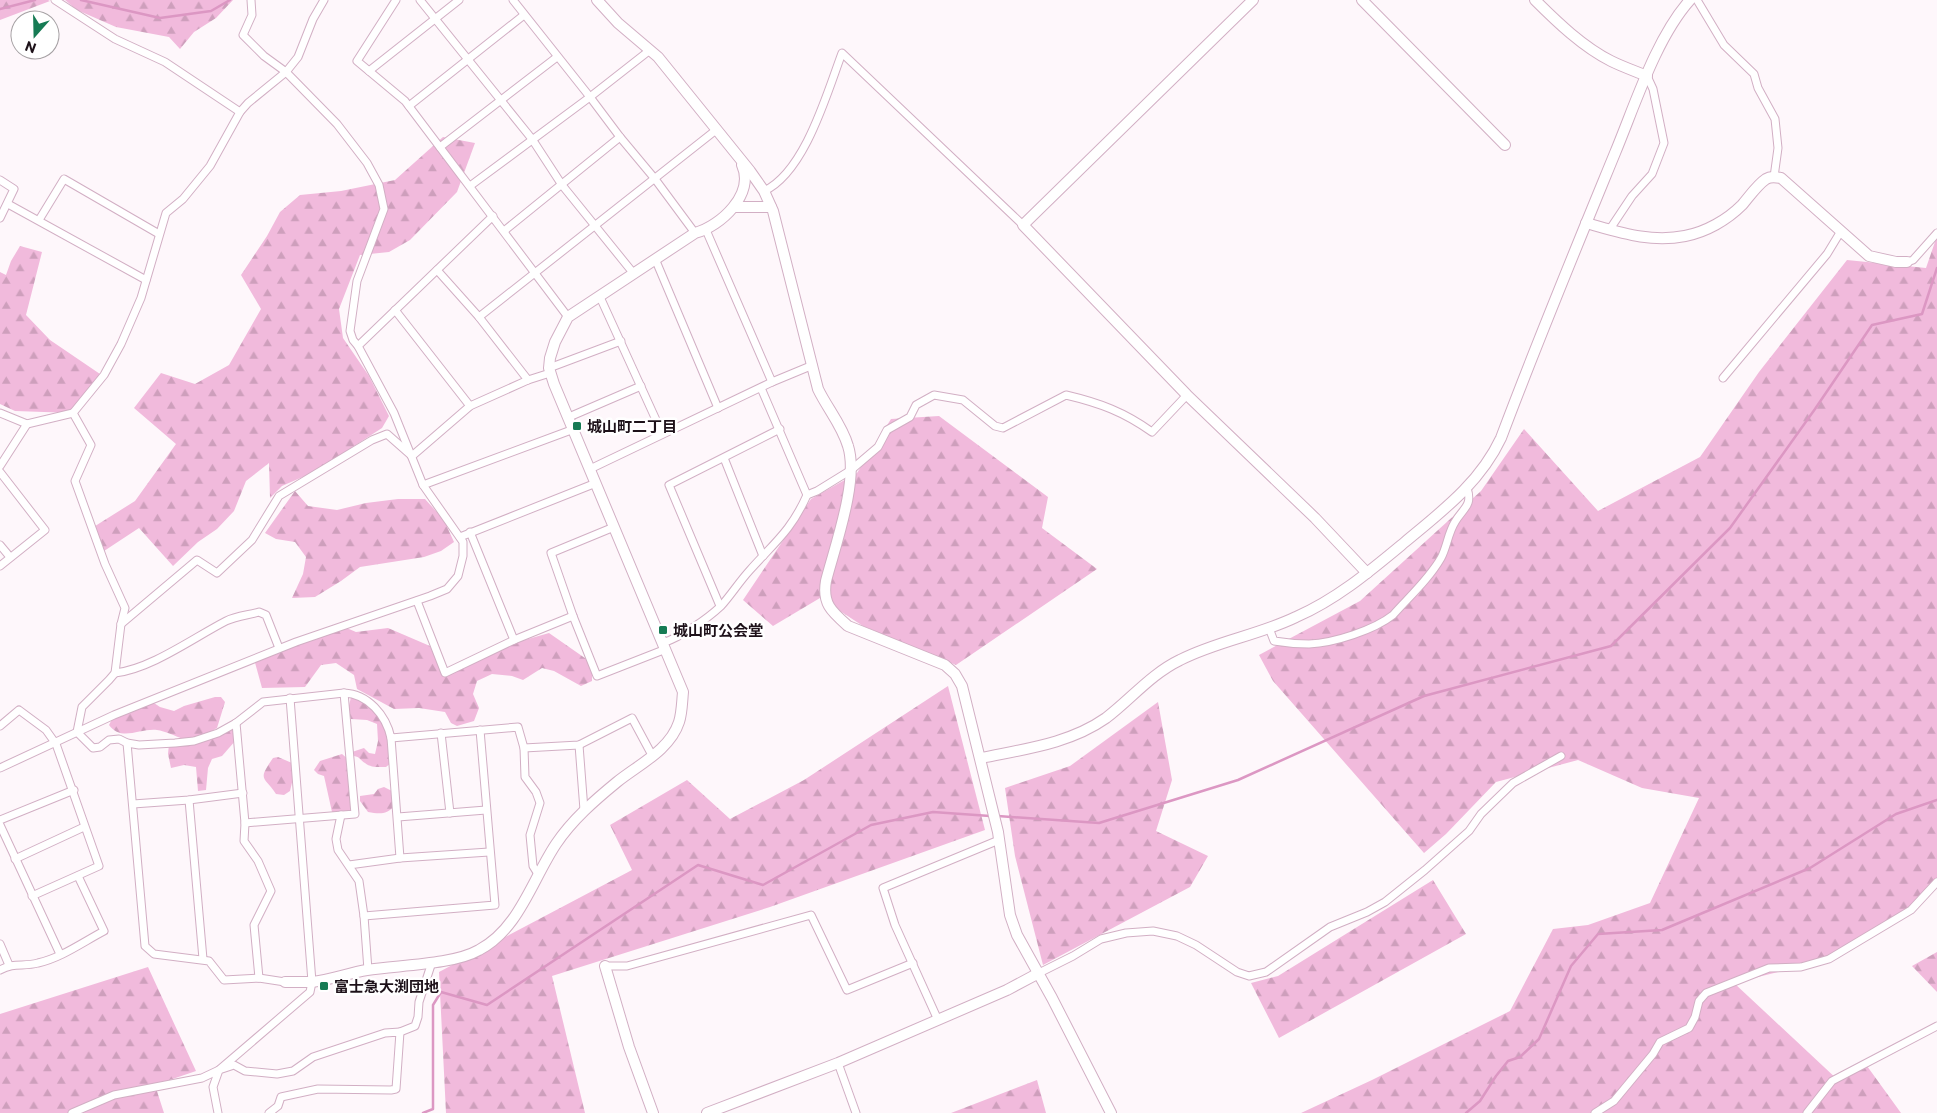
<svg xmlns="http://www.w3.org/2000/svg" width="1937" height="1113" viewBox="0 0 1937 1113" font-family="Commissioner,'Noto Sans JP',sans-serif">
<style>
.forest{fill:url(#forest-firs)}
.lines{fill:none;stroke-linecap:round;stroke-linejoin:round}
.stream{stroke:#dc97c3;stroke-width:2.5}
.street-casing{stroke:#d2afc4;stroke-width:9}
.secondary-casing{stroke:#d2afc4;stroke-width:12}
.street{stroke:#fff;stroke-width:7}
.secondary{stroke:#fff;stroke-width:10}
.poi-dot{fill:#167b54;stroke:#fff;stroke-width:2}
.labels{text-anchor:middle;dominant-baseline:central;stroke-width:5;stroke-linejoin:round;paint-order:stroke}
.poi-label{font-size:15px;font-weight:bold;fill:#1d1119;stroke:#fff;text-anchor:start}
</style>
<defs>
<pattern id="forest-firs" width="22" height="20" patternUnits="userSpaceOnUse" patternTransform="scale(1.25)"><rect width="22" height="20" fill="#f1badc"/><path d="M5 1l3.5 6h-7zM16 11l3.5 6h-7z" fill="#ce9fbc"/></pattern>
</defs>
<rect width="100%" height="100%" fill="#fef7fb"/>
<!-- forest -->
<g class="forest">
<polygon points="0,0 48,0 50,1 0,20"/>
<polygon points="65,0 233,0 216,18 194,32 180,49 169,37 116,27 77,10"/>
<polygon points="443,137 475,143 457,192 410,240 389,252 360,255 339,309 343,338 369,376 389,416 382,428 314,472 282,486 270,498 269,463 246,481 234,511 217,529 198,542 173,566 139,528 101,553 92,528 135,501 176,444 134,408 161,373 195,384 229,365 261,309 241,275 267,236 280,212 300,195 341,191 395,180"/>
<polygon points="1937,236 1937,886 1907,910 1829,959 1734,983 1839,1081 1867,1066 1901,1113 1301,1113 1372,1080 1510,1011 1553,929 1588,925 1650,903 1699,798 1642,788 1578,760 1496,782 1446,834 1424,853 1273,681 1259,655 1360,601 1481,491 1524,429 1598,511 1700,457 1759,372 1847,260 1926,268"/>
<polygon points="20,246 42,252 26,315 50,340 100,374 73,413 15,411 0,404 0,272 6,275 11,261"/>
<polygon points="939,416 1048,497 1042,528 1097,569 956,665 863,626 820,598 773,626 743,600 811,499 857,473 891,419"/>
<polygon points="295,491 308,506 337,510 366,503 398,499 425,499 444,520 454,542 441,551 424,557 360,567 341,581 315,597 292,598 303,574 306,557 295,542 276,539 265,533"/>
<polygon points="342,626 356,632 388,628 430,646 443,676 500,647 549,633 592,663 592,681 581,686 554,671 542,668 523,680 512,676 492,674 477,681 473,694 479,708 474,721 457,726 451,723 445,712 419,708 394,709 357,689 354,675 336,663 321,665 305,687 262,688 254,659"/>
<polygon points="948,686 985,830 770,907 552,976 585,1113 446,1113 439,972 632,870 610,825 687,780 730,819 804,780"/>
<path d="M 215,697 L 221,697 L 225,702 L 217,728 L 208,733 L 236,727 L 236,740 L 222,756 L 212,759 L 208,768 L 206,790 L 198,791 L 196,767 L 184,765 L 171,768 L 168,754 L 169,744 L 183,739 C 175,736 165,731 157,730 C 140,728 121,742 109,725 L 114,715 L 151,701 L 160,707 L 174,711 L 184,706 Z"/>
<path d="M 351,697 C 390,713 388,724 391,763 L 386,767 C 379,767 371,768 365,763 C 360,760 360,757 354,756 L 352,752 L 364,748 L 369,753 L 375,754 L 378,741 L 377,724 L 367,720 L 351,719 L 348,710 Z"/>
<polygon points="1158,702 1172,780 1156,831 1208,856 1190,887 1043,965 1015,856 1005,788 1070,766"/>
<polygon points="342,754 349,760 352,812 342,817 332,812 324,776 318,774 314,770 320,761"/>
<path d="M 278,757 L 292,763 L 295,770 L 290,791 L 284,795 L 276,794 C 264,776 257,781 273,758 Z"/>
<path d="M 384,787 L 392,791 L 394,806 C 387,815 379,814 368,812 L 360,801 L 360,796 L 374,794 L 378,789 Z"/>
<polygon points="1433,880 1466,934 1279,1038 1251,983 1278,976"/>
<polygon points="1937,952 1937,992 1912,966"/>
<polygon points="148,967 196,1071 155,1085 164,1113 0,1113 0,1014"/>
<polygon points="1037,1080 1046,1113 951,1113"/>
</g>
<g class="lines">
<!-- stream -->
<g class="stream">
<polyline points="81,0 160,18 211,11 230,0"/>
<polyline points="0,9 35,0"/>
<polyline points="998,816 1099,823 1238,780 1424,696 1611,646 1730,528 1815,409 1872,325 1922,314 1937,268"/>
<polyline points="423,1113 433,1109 433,1005 441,992 487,1005 698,865 763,885 871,825 933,812 990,816"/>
<polyline points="1466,1113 1480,1101 1496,1076 1508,1061 1520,1057 1539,1039 1571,966 1598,934 1662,930 1810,868 1896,814 1937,800"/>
</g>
<defs>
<g id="street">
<polyline points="55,0 115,39 165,62 240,112"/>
<polyline points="251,0 252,15 243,35 264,56 286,72 337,124 367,163 379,185 384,209 357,281 350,331 353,340 358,346"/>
<path d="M 324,0 L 313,19 L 298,57 L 286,72 L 248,103 L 240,112 L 210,166 L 183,199 L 166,213 L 141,298 L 121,344 L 104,375 L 73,413 L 91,445 L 75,481 L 105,564 L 125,608 L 121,624 L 115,673 L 109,680 L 82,707 L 77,732 L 93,748 L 100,747 L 109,740 L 119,739 L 127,743 L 139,745 L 175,743 L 194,741 L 218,733 L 236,723 L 263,702 L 344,693 C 368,694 386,715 391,738 L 518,727 L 524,748 L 525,777 L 536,792 L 540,803 L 530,835 L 533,866 L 538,874"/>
<polyline points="396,0 357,61 405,101 568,317"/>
<polyline points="420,0 532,139 562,185 634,274"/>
<polyline points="513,0 590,97 620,137 655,179 695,233"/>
<polyline points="1697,0 1724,45 1754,74 1758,88 1775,119 1778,148 1774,177"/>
<polyline points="369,71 459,0"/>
<polyline points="409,106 524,15"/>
<polyline points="440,147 557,57"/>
<polyline points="0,180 14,189 0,218"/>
<polyline points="470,186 590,97 650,50"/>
<path d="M 764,191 C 805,172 827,93 842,53 L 1023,225"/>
<polyline points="8,204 146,280"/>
<polyline points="39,220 64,179 159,234"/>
<polyline points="1610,229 1632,196 1652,174 1664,143 1653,89 1647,76"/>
<polyline points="706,230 772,382"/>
<polyline points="504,231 620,137"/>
<polyline points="656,261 718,408"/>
<polyline points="1907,262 1913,260 1937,233"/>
<polyline points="437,270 479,317 528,380"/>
<polyline points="600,297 662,433"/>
<polyline points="395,310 470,406"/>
<polyline points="479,317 716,130"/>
<polyline points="549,368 621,341"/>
<polyline points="1723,378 1827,254 1841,231"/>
<polyline points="761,388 807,495"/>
<polyline points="0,413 27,424 73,413"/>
<polyline points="569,417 641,386"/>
<polyline points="724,458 763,556"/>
<polyline points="0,466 27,424"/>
<polyline points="590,469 772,382 813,365"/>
<polyline points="0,472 45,530 0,566"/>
<polyline points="423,485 574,429"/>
<polyline points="614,527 551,553 573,616 597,676 666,649"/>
<polyline points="470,532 514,640"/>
<polyline points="460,537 596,483"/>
<polyline points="0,545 10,557"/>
<polyline points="417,601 445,673 514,640 573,616"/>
<polyline points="720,606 669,485 780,429"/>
<polyline points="121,624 197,560 217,573 252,540 279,496 372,440 387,434 412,456 470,406 528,380 550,373"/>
<path d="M 1269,628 L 1274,641 C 1286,643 1297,644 1309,644 C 1334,643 1374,630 1393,615 C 1409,597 1429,579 1441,558 C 1447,547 1448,533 1455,522 C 1463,508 1473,506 1467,488"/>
<path d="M 663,643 C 682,636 706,620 721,606 C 731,595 739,582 750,570 C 774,543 791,531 807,495 L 817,491 L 851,470 L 878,447 L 887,430 L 910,417 L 916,405 L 934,395 L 963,400 L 995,426 L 1003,428 L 1066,395 C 1100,403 1124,412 1152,432 L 1187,395"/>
<path d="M 115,673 C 151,669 193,638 226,621 C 236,616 249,615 259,612 L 266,615 L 279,648"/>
<polyline points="236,723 245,823 244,841 258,861 271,891 254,925 259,978"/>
<polyline points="0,726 19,710 46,730 56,744 99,866 32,896"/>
<polyline points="441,733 450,813"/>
<polyline points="391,738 400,858"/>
<polyline points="127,743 145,946 154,954 209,961 224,980 259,978 285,982"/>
<polyline points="579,745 584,810"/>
<polyline points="524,748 579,745 632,718 653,757"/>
<polyline points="0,768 114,715 296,642 430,596 447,589 458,576 463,556 463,542 423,485 394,413 358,346 493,216"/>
<polyline points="189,800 203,959"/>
<polyline points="133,804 189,800 243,793"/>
<polyline points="341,815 336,839 338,850 359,881 364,916 368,970"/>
<polyline points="398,817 486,810"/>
<polyline points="0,820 74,790"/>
<polyline points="245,823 355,814 344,693"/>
<polyline points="0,825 60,954"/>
<polyline points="15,859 84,827"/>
<polyline points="349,865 400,858 489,852"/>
<polyline points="364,916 495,905 480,730"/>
<polyline points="0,944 9,965"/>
<polyline points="605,966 627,966 811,915 847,990 913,963"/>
<path d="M 0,970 C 14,962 23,967 38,963 C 61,958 83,942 104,931 L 78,876"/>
<polyline points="1037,974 1073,956 1101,939 1126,933 1153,931 1177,936 1196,945 1237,972 1249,976 1266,972 1330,927 1367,912 1385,902 1425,870 1469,831 1481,814 1513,783 1561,756"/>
<polyline points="938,1020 895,925 883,888 999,840"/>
<polyline points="400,1032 415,1026 418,1017 419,1002 432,962"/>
<polyline points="838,1063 856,1113"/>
<polyline points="72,1113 114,1095 202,1078 219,1070 310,992 312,982 290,698"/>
<polyline points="218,1113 213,1087 219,1070 234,1065 245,1071 277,1074 293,1071 313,1057 385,1033 400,1032 396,1089 391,1090 318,1089 281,1097 278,1106 269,1113"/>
<polyline points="1595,1113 1614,1101 1653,1054 1660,1042 1689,1028 1695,1017 1699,1001 1706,993 1769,968 1801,967 1829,959 1911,910 1937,882"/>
<polyline points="1807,1113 1832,1081 1937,1026"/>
</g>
<g id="secondary">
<path d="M 597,0 L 618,23 L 658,57 L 750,171 L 764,191 L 773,211 L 818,389 C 827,408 842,425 848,446 C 859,480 835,546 826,581 C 822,604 832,612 848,626 L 945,665 L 955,674 L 962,686 L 998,832 L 1010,915 L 1017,935 L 1052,998 L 1111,1113"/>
<polyline points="1253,0 1023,225 1187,395 1315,518 1367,573"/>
<polyline points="1362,0 1505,145"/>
<path d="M 1535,0 C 1557,22 1583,47 1611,61 C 1623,67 1635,71 1647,76"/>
<polyline points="735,207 771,207"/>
<path d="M 1586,223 C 1619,232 1650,243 1685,236 C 1706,232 1727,220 1742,205 C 1749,197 1757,185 1766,179 C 1771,176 1775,177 1781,178 L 1869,256 L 1896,262 L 1907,262"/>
<path d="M 981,758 C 1024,749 1069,744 1106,718 C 1131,699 1151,674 1180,660 C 1217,641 1259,635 1296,617 C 1337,599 1370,571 1405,542 C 1441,512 1480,483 1501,438 C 1537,342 1576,248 1615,153 C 1635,105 1656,38 1690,0"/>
<polyline points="605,966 629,1047 653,1113"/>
<path d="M 285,982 C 294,982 303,982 312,982 C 330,980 349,973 367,970 C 398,965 453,965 479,950 C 519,929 532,880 556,844 C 572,820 595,800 617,782 C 638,765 670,750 679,722 C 682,713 682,702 683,692 L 554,384 L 549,368 L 550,358 L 555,342 L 568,317 L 695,233 C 721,226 755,194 742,165"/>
<polyline points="707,1113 838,1063 1007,990 1037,974"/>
</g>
</defs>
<!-- street casing -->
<use href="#street" class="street-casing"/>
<!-- secondary casing -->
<use href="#secondary" class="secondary-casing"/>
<!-- street -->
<use href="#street" class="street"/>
<!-- secondary -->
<use href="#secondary" class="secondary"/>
</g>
<!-- markers -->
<g class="poi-dot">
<rect x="572" y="421" width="10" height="10" rx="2.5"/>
<rect x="658" y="625" width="10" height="10" rx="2.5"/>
<rect x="319" y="981" width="10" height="10" rx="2.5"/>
</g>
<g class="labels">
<!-- poi labels -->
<g class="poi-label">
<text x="587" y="426">城山町二丁目</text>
<text x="673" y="630">城山町公会堂</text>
<text x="334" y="986">富士急大渕団地</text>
</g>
</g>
<!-- north arrow -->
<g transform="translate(35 35) rotate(200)"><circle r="24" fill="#ffffff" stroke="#a5a0a3"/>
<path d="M0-4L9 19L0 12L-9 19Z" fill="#167b54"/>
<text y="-8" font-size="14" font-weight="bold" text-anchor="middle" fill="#1d1119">N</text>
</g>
</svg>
